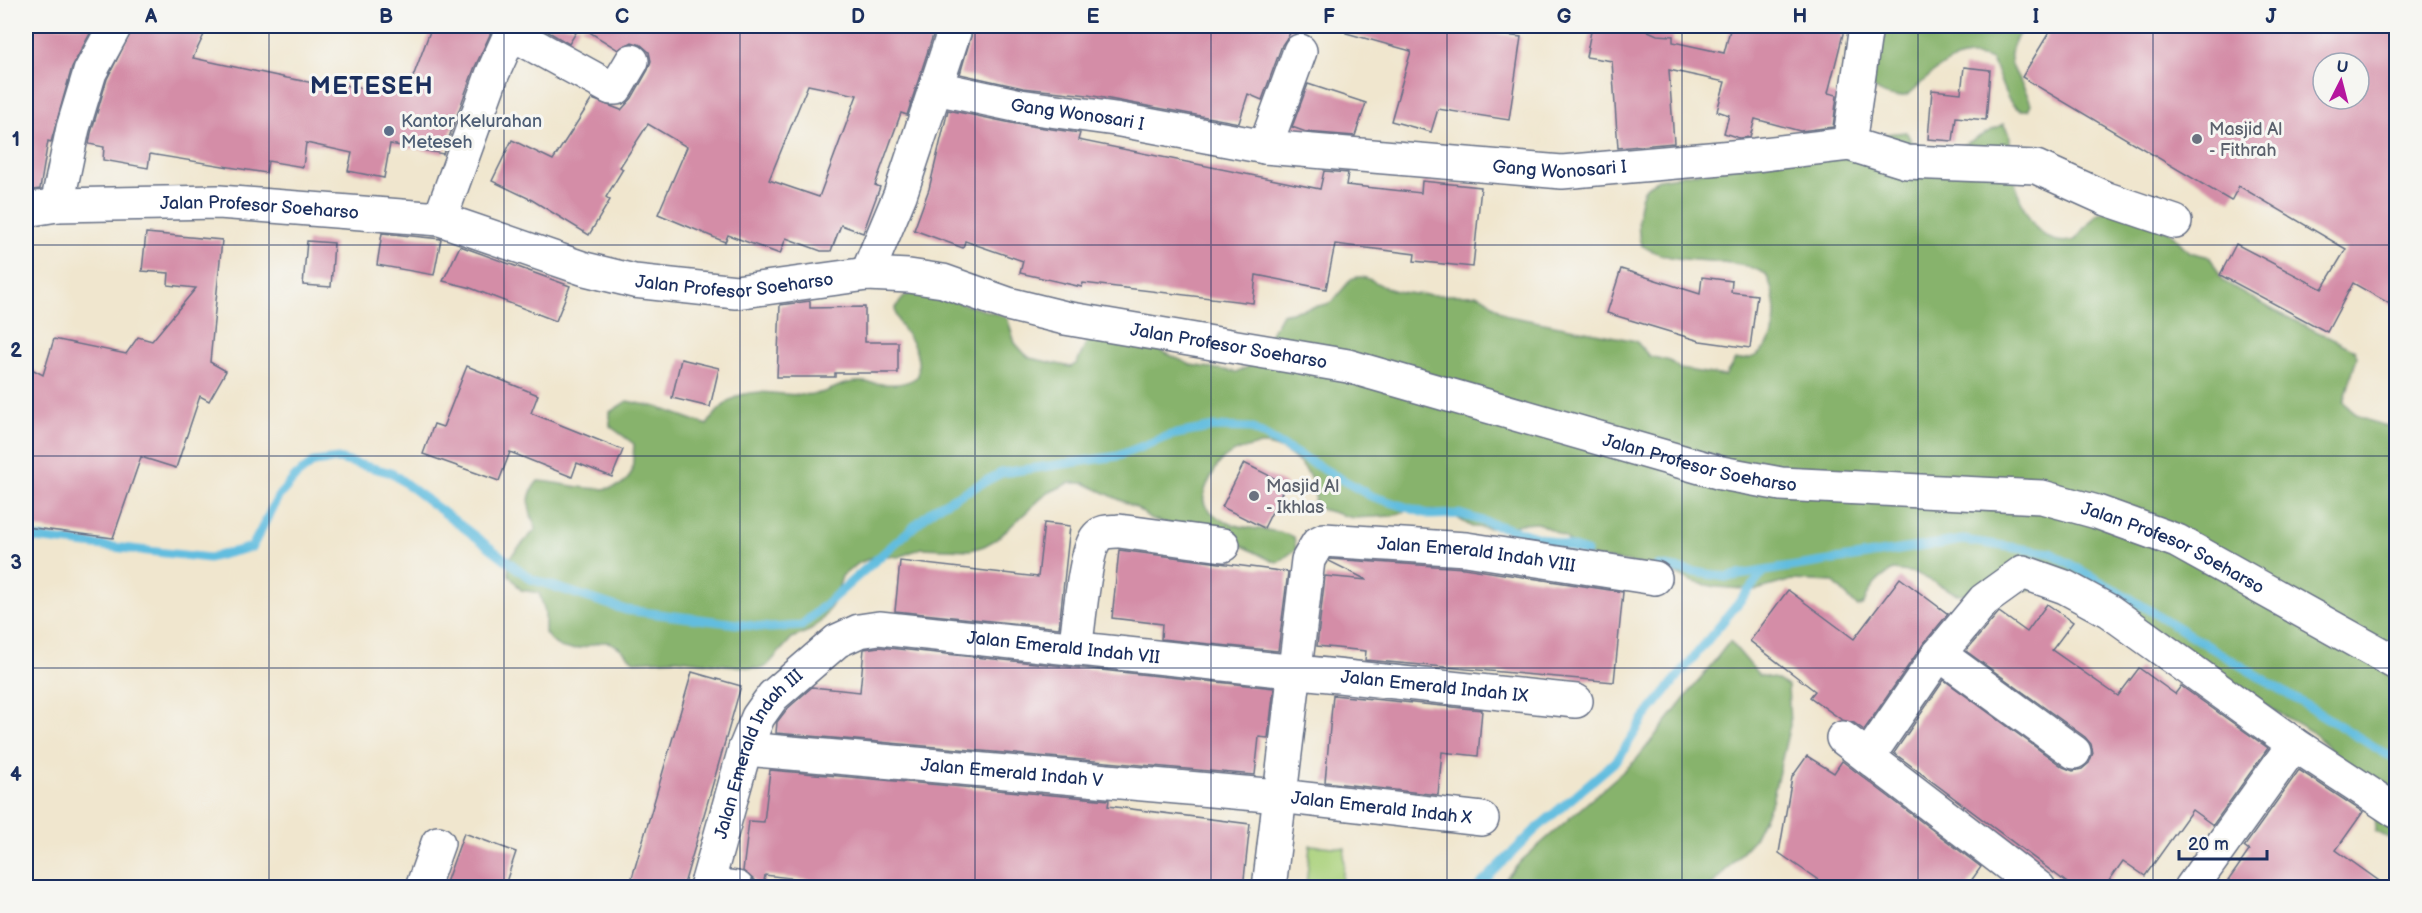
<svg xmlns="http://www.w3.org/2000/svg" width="2422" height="913" viewBox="0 0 2422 913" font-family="'Balsamiq Sans',sans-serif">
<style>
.green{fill:#aad17c;stroke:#62806d;stroke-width:1.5}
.forest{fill:#87b36c;stroke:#517165;stroke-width:1.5}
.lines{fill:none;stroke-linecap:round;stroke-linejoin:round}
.stream{stroke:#62bddf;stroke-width:9}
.building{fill:#d48da7;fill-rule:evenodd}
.street-casing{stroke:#666f85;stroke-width:36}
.primary-casing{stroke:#666f85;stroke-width:36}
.street{stroke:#fff;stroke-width:33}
.primary{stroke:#fff;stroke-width:33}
.grid{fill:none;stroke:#1b2f5e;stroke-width:1.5;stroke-opacity:0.55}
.service-dot{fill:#5c6f8a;stroke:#f6f6f2;stroke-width:2}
.worship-dot{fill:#6b7280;stroke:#f6f6f2;stroke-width:2}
.labels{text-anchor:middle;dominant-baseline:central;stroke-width:6;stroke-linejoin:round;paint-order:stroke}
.street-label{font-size:18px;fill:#1b2f5e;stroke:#f6f6f2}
.service-label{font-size:18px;fill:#4e5e75;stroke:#f6f6f2;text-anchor:start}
.worship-label{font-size:18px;fill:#5b616d;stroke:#f6f6f2;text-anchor:start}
.district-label{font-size:24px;font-weight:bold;letter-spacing:1.5px;fill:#1b2f5e;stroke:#f6f6f2}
.neatline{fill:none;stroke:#1b2f5e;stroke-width:2}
.grid-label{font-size:20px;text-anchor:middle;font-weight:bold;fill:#1b2f5e}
</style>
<rect width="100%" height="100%" fill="#f6f6f2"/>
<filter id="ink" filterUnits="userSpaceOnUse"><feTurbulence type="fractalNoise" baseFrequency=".0167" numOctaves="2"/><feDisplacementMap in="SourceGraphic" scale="12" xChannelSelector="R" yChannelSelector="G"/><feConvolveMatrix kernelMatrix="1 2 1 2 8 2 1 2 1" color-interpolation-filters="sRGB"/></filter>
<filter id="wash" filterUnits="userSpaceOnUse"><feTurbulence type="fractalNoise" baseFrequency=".008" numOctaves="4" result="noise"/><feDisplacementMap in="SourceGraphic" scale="24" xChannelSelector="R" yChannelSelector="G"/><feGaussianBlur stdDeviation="1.35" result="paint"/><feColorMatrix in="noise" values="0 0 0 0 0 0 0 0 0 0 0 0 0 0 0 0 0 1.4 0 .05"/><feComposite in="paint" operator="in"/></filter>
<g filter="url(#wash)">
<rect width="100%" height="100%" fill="#f0e6ce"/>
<!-- green -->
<polygon class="green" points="1310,845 1345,848 1342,887 1306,887"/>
<!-- forest -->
<g class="forest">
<path d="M 1857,26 L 2025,26 C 1995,63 2020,71 2031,104 L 2028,110 C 2005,114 2001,75 1992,60 C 1956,45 1932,74 1908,95 C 1892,100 1881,94 1868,84 Z"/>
<path d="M 2003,124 L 2010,135 C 2008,169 2025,255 2075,240 L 2097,214 L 2114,208 L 2170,232 L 2189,252 L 2210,257 L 2223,281 L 2275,311 L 2355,350 L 2357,357 L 2344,402 C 2357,420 2375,423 2396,428 L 2395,835 L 2388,838 L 2375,831 L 2374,812 L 2328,747 L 2314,733 L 2057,588 L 1957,594 L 1916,573 L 1893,570 C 1878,579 1870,587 1864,604 L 1858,607 L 1833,582 L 1792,580 L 1757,590 L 1716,587 L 1693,582 L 1663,568 L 1582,555 L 1565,537 L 1538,523 L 1519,524 L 1509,529 L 1472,527 L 1451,514 L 1415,508 L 1392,516 L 1353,518 L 1321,509 L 1314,502 C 1322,477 1286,443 1261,445 C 1252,446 1233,451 1226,457 C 1217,463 1213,474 1208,483 C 1204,491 1201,502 1208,509 C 1232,535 1265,524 1294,537 L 1296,549 L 1279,562 L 1272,561 L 1233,541 L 1151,519 L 1135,507 L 1084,483 L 1069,483 L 1046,494 L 997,539 L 984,546 L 971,550 L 921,548 L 899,557 L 878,555 L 859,563 L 842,576 L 834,602 L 822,620 L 811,630 L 792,638 L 767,666 L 760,669 L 677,659 L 634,661 C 626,655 621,646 611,643 C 593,636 568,667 545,633 L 545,612 L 539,593 L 521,590 L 509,575 L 507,560 L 536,529 C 529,512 524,496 538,481 C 561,481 620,503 631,473 C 634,464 633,453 634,444 L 610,426 L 610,412 L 627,401 L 657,407 L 707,425 C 742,373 769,400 815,394 C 832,392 843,380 864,382 C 881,384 904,388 918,376 C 922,337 896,333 895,308 L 904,297 L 916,290 L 1007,317 L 1015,343 L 1024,353 L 1030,358 L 1071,367 L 1077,363 L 1092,331 L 1155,348 L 1191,365 L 1237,372 L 1254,364 L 1282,314 L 1327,304 L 1333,301 L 1351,279 C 1366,272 1376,285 1390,289 C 1417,298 1451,294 1479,295 C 1491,300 1496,310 1508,316 L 1636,341 L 1649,356 L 1670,361 L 1680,369 L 1725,376 L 1735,360 C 1781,362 1781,305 1766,274 C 1727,252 1678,270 1641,245 C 1637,231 1637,200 1646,187 C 1649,184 1655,181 1659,179 L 1856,146 L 1885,134 L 1906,132 L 1913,143 L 1919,146 L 1952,151 Z"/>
<polygon points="1730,641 1759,675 1776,679 1788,686 1790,725 1772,801 1753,840 1710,887 1498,887 1522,860 1636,760"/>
</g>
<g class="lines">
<!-- stream -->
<g class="stream">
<polyline points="26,537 209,558 252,547 278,497 296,476 314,462 338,459 392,473 531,579 626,610 770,628 801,626 935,508 1001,473 1118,456 1171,435 1214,427 1251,428 1371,496 1431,515 1459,514 1587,552"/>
<polyline points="1657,566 1726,577 1963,540 2050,553 2131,599 2396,760"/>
<polyline points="1477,888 1536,829 1618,759 1644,718 1762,574"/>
</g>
</g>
<g id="blocks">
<!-- building -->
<g class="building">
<polygon points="26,26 94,26 72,67 51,142 48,141 40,189 26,191"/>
<polygon points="134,26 208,26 193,58 287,78 324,85 325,81 390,94 391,90 407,93 432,26 451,33 453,26 494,26 474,69 443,154 390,144 384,178 348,171 352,153 306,143 303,167 268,161 266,173 150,154 148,168 103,160 104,147 89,144 91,133 107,79"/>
<path d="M 550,26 L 936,26 L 907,115 L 901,113 L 875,185 L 880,187 L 863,233 L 841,225 L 831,251 L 821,251 L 786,238 L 780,254 L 728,235 L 725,242 L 658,214 L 687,147 L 648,124 L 620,167 L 623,169 L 606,197 L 610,200 L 589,235 L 532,200 L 492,181 L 512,140 L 553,160 L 592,99 L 621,110 L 632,98 L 648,70 L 651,61 L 649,52 L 641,45 L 632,42 L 618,50 L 580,26 L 569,44 L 547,31 ZM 808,85 L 857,95 L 819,197 L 769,180 Z"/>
<polygon points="974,26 1295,26 1282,45 1262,100 1248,94 1239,123 1088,95 1023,88 960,74"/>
<polygon points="1347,26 1460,26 1459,29 1521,37 1509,120 1438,109 1431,132 1391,121 1411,51 1346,33"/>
<polygon points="1592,26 1637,26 1657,35 1673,36 1673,42 1724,53 1731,26 1845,26 1828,93 1837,95 1833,127 1800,131 1755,119 1750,137 1739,138 1724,133 1729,115 1717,111 1725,82 1669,70 1674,143 1618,148 1612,61 1586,57"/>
<path d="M 2053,26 L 2379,26 L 2397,35 L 2397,308 L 2353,283 L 2327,332 L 2220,275 L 2236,244 L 2322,289 L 2346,249 L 2239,186 L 2231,201 L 2022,77 ZM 2323,63 L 2359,63 L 2359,99 L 2323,99 Z"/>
<polygon points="1964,67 1990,70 1986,120 1956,117 1953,141 1928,139 1932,90 1961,93"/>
<polygon points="1308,84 1366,103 1355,136 1306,132 1292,127"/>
<polygon points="948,110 1016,124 1080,133 1078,140 1320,189 1324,171 1348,173 1346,185 1421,193 1422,181 1481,187 1473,267 1414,261 1415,254 1335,244 1326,289 1256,275 1253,303 1083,283 1082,287 1020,273 1023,261 965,241 963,248 914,230 929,189"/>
<polygon points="146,233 222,240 210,362 226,371 209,401 200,396 176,468 141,457 113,538 26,527 26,366 43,375 54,339 126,354 138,337 152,341 196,288 168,285 169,273 142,271"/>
<polygon points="382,233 441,239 434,275 377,265"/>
<polygon points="307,241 334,243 331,287 303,285"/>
<polygon points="460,246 570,286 556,321 468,287 443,281"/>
<polygon points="1621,269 1700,294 1702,277 1732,281 1731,292 1757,295 1750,348 1700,341 1607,313"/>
<polygon points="810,301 810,308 865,307 865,342 898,342 898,373 835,373 835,377 777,377 780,305"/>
<polygon points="681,359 719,368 710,407 672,398"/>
<polygon points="467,366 538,395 531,413 623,450 612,477 577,463 572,477 510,452 499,481 423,454 434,424 443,427"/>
<polygon points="1244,463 1286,484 1264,528 1222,507"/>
<polygon points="1044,523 1070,526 1059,628 895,611 900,561 1038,577"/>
<polygon points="1119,550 1288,572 1278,651 1161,639 1162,624 1112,618"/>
<polygon points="1330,559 1464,568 1623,592 1614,682 1365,660 1366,651 1317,646 1325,576 1367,580 1329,561"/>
<polygon points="1900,578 1948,614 1924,643 1864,730 1854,723 1842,720 1810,697 1815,691 1750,641 1788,590 1854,639"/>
<polygon points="2047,604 2073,622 2052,650 2118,696 2139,668 2175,694 2181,686 2268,748 2213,825 2192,810 2145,876 2123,861 2104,888 2074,888 1894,753 1944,680 2063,767 2073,771 2082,769 2089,763 2093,753 2091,744 2085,737 1966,651 1999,612 2027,632"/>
<polygon points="879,647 1274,688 1268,738 1259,737 1255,775 776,733 777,722 787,709 812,687 860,692 864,649"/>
<polygon points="692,672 741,686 683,888 629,888"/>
<polygon points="1333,695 1482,710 1478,756 1442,752 1438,795 1325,782"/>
<polygon points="1807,756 1834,773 1842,761 1981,867 1966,888 1830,888 1779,853 1792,777"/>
<polygon points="770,770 1109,800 1108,806 1250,824 1243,888 874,888 765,875 763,888 755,888 754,880 743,871 749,821 764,822"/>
<polygon points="2299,770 2363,812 2336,850 2389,888 2223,888 2249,851 2244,847"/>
<polygon points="464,833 516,852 504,888 444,888"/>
</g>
</g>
</g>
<g filter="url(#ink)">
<use href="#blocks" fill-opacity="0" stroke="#666f85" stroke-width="1.5"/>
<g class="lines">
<defs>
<g id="street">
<polyline points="511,33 611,88 616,88 632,61"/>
<path id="s1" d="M 936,88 L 1020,106 L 1115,119 L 1265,147 L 1562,172 L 1755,155 L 1849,144 L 1907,162 L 2036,167 L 2107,199 L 2175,222"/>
<polyline points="1849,144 1866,26"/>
<polyline points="1265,147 1300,51"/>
<polyline points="57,205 73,128 90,72 115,26"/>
<polyline points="440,219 492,75 514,26"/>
<polyline points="867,274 900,195 956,26"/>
<path d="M 1075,649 C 1079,627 1084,551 1097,537 C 1103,530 1111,532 1119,531 L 1223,545"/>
<polyline points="1939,654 2074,752"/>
<polyline points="1843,738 2039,888"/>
<path id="s2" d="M 745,749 L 1279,796 L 1482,819"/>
<polyline points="1868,757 1939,654 1984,600 2023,572 2065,587 2109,611 2294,744 2396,811"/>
<polyline points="707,884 737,888"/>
<polyline points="422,888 438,843"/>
<path id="s3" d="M 706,888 L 745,749 L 758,717 L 773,696 L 837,641 L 859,631 L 879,628 L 1576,701"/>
<path id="s4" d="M 1269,888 L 1308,560 L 1318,543 L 1324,540 L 1466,549 L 1655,578"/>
<polyline points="2191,888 2294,744"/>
</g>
<g id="primary">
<path id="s5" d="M 26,210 L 57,205 L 219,202 L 440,219 L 585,269 L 634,281 L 736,292 L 867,274 L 909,276 L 943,281 L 1008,304 L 1065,318 L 1348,366 L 1721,473 L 1781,484 L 2042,497 L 2097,512 L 2177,541 L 2396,663"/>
</g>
</defs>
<!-- street casing -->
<use href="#street" class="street-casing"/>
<!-- primary casing -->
<use href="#primary" class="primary-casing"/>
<!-- street -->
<use href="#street" class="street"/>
<!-- primary -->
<use href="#primary" class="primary"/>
</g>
</g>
<!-- grid -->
<path class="grid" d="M 269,26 L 269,888M 504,26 L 504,888M 740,26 L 740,888M 975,26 L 975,888M 1211,26 L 1211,888M 1447,26 L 1447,888M 1682,26 L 1682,888M 1918,26 L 1918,888M 2153,26 L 2153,888M 26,245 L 2396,245M 26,456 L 2396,456M 26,668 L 2396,668"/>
<!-- markers -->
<circle class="service-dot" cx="389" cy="131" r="6"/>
<g class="worship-dot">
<circle cx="2197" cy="139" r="6"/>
<circle cx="1254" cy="496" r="6"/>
</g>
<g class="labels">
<!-- street labels -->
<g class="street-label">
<text stroke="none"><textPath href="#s1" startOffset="144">Gang Wonosari I</textPath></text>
<text stroke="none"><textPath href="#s1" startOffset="630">Gang Wonosari I</textPath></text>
<text stroke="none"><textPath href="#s5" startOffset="234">Jalan Profesor Soeharso</textPath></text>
<text stroke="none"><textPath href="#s5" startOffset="720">Jalan Profesor Soeharso</textPath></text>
<text stroke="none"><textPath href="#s5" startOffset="1224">Jalan Profesor Soeharso</textPath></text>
<text stroke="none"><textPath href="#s5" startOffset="1710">Jalan Profesor Soeharso</textPath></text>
<text stroke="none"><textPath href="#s5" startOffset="2196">Jalan Profesor Soeharso</textPath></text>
<text stroke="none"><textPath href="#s4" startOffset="510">Jalan Emerald Indah VIII</textPath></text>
<text stroke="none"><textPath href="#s3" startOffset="519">Jalan Emerald Indah VII</textPath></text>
<text stroke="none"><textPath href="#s3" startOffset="892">Jalan Emerald Indah IX</textPath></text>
<text stroke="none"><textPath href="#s3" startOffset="146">Jalan Emerald Indah III</textPath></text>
<text stroke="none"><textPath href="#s2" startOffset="268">Jalan Emerald Indah V</textPath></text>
<text stroke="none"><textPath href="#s2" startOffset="639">Jalan Emerald Indah X</textPath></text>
</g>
<!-- service labels -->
<g class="service-label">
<text x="401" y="121">Kantor Kelurahan<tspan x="401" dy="21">Meteseh</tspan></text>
</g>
<!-- worship labels -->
<g class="worship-label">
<text x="2209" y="129">Masjid Al<tspan x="2209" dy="21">- Fithrah</tspan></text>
<text x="1266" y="486">Masjid Al<tspan x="1266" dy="21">- Ikhlas</tspan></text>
</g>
<!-- district labels -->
<g class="district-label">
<text x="372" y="86">METESEH</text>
</g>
</g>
<!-- margin -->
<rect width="2422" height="913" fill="none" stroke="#f6f6f2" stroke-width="66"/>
<!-- north arrow -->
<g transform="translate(2341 81) rotate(6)"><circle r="28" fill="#f6f6f2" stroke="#9ea6b7" stroke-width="1.5"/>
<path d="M0-4.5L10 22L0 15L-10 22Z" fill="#b5179e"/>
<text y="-9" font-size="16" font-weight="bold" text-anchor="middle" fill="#1b2f5e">U</text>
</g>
<!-- scale -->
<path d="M2179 850v9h88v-9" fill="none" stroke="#1b2f5e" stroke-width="3"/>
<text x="2188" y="850" font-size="18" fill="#1b2f5e" stroke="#f6f6f2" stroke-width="4.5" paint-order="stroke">20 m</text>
<rect x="33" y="33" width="2356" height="847" class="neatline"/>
<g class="grid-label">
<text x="151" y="23">A</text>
<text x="386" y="23">B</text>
<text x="622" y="23">C</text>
<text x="858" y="23">D</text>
<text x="1093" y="23">E</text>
<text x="1329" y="23">F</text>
<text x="1564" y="23">G</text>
<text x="1800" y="23">H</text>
<text x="2036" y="23">I</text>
<text x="2271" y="23">J</text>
<text x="16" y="146">1</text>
<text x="16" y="357">2</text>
<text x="16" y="569">3</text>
<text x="16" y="781">4</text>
</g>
</svg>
